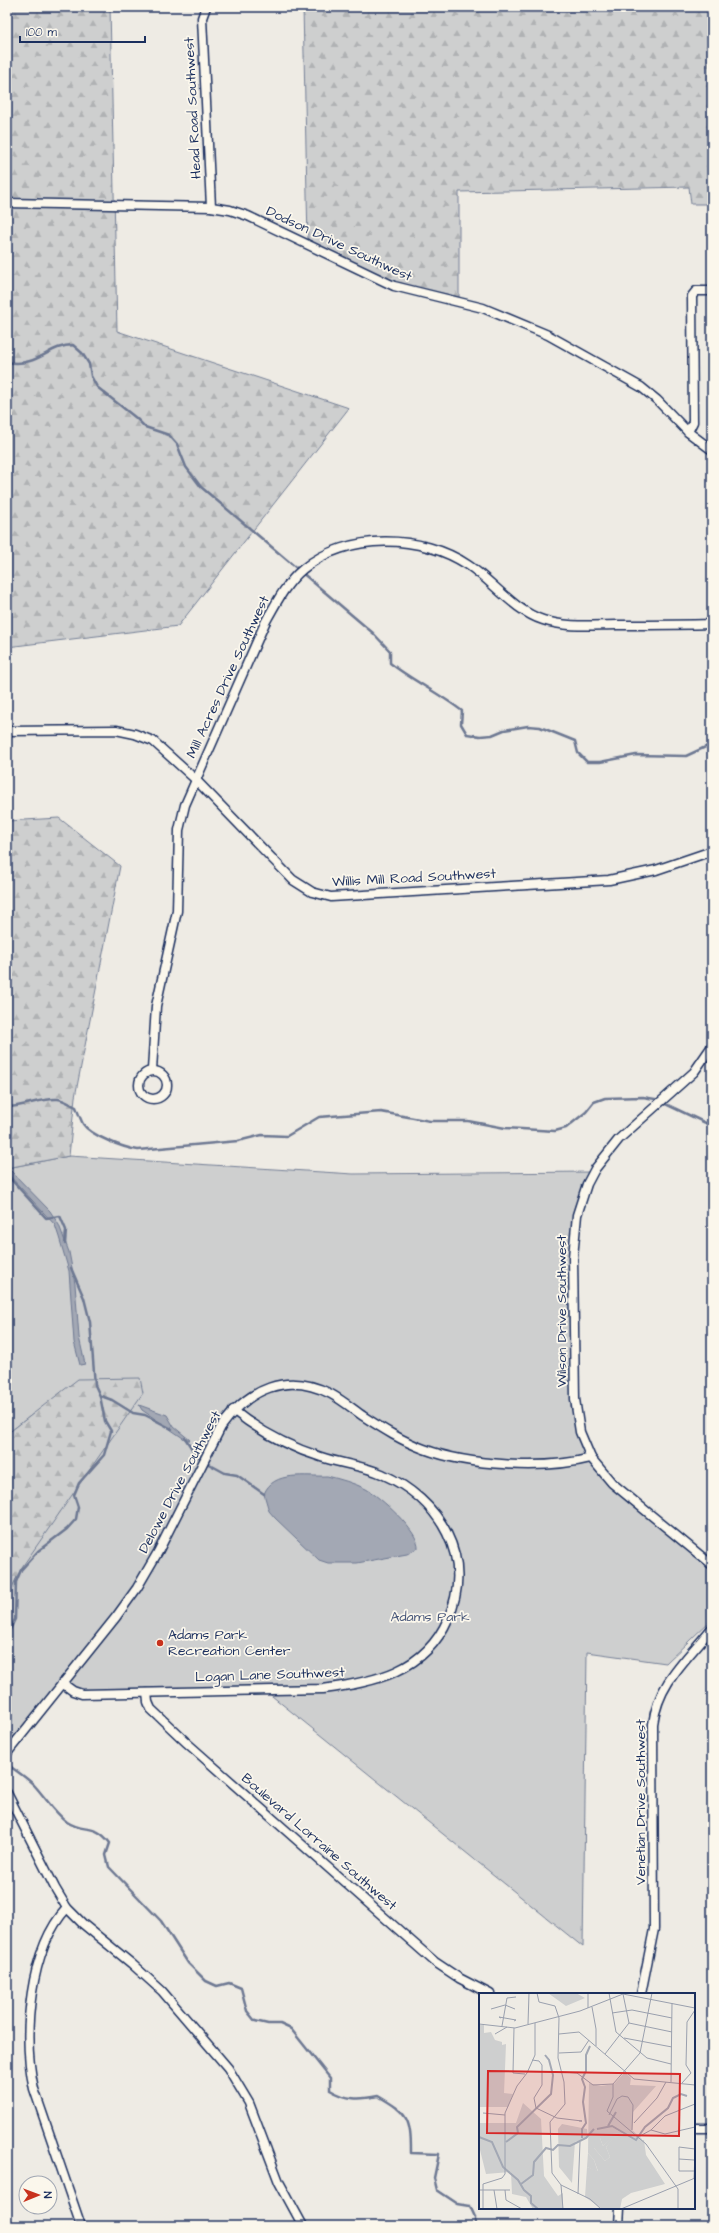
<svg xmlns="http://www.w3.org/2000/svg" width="719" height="2233" viewBox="0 0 719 2233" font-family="'Architects Daughter',sans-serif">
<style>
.green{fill:#cecfcf;stroke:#747f96}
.forest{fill:url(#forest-firs);stroke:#747f96}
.water{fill:#a3a8b4;stroke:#6d7892}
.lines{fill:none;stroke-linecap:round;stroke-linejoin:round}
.stream{stroke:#6d7892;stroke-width:2.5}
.minor-casing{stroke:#1b2f5e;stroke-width:11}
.minor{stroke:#fbf7ec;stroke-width:8}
.poi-dot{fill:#c8321e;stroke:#fbf7ec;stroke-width:1.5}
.labels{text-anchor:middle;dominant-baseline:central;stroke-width:3.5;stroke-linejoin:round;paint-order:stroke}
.street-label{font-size:14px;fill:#1b2f5e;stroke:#fbf7ec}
.park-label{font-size:14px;fill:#48577a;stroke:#fbf7ec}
.poi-label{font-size:14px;fill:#1b2f5e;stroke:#fbf7ec;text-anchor:start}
.inset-river{fill:none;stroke:#a3a8b4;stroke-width:2}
.inset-road{fill:none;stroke:#9aa0ae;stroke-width:1}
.view{fill:#d62828;fill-opacity:0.15;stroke:#d62828;stroke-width:2}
.inset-edge{fill:none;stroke:#1b2f5e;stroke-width:2}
</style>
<defs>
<pattern id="forest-firs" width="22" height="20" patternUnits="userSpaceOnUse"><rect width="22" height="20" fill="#cecfcf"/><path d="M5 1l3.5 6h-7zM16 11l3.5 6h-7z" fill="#b0b2b4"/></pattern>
</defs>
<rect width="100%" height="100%" fill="#eeebe4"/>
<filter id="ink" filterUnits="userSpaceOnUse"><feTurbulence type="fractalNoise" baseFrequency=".025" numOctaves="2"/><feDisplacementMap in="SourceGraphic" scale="8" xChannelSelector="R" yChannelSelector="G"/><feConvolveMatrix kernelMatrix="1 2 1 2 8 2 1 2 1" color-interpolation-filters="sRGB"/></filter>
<g filter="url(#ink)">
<!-- green -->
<polygon class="green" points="69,1156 353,1174 594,1172 575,1206 571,1250 569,1318 580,1426 591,1463 712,1569 712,1619 666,1663 587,1652 583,1947 267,1692 88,1694 63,1686 7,1757 7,1597 22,1567 34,1413 7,1434 7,1168"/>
<!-- forest -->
<g class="forest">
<polygon points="7,7 110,7 117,331 349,408 178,626 7,647"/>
<polygon points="303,7 712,7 712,204 691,204 689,187 459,192 459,297 381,280 308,242"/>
<polygon points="59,818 120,866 75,1097 69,1156 7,1168 7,821"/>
<polygon points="140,1378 143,1393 22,1567 7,1597 7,1434 78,1379"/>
</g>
<!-- water -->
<g class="water">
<polygon points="11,1171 50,1211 59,1225 69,1252 75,1284 79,1337 85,1364 80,1365 74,1342 69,1271 59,1237 55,1225 7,1173"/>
<polygon points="139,1405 167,1415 174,1427 190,1440 186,1440 142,1410"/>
<path d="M 327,1476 C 340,1479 354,1483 366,1489 C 379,1496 420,1532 418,1548 L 407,1554 L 357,1563 L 328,1563 L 319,1560 L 275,1518 L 269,1511 L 264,1494 C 273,1470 307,1477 327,1476 Z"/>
</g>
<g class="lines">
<!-- stream -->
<g class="stream">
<path d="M 7,362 C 38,368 48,345 73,345 L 82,353 L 89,364 L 91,376 L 97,387 L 136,418 L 145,427 L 169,435 L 177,444 L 186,467 L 201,487 L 373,633 L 390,651 L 390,663 C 413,681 439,693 462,711 L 461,724 L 467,734 L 480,736 L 492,735 L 504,730 L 528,726 L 540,727 L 575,741 L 578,753 L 587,762 L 600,762 L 636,755 L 686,756 L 712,744"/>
<path d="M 7,1107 C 24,1107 40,1098 58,1099 C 64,1100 70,1104 76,1107 C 78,1112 80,1118 83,1124 C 91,1136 124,1148 138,1150 L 238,1141 L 262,1135 L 287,1136 L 319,1117 L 381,1112 L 430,1121 L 468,1121 L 505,1128 L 555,1131 L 566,1128 L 586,1112 L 594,1102 L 605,1098 L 643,1097 L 655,1099 L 712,1126"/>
<polyline points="7,1175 46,1218 60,1216 66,1230 65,1244"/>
<polyline points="101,1396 112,1400 133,1413 145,1415 172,1429"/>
<polyline points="185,1438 194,1452 203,1461 225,1473 237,1475 264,1494"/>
<polyline points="7,1636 15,1619 16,1582 21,1570 38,1551 67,1529 76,1519 78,1507 74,1495 79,1483 104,1455 111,1431 105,1421 100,1396 95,1385 90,1322 84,1298 71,1268"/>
<path d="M 7,1764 C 16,1771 26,1777 34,1785 C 45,1797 54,1812 67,1822 C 85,1834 94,1822 110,1843 L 106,1855 L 109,1867 L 161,1921 L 188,1963 L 206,1981 L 217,1986 L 229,1983 L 241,1988 L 247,2011 L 255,2021 L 268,2024 L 280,2024 L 291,2029 L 330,2078 L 330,2090 C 347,2100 359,2100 378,2096 C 408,2113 411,2119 411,2153 L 439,2154 L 434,2178 L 437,2190 L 458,2204 L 470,2206 L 475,2217 L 475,2226"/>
</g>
<defs>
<g id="minor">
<polyline points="206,7 202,18 211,207"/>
<polyline points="7,203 211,207 230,210 248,216 394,286 483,308 548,335 641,387 657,400 688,432 712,450"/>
<polyline points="688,432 693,422 692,296 696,291 712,291"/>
<polyline points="7,731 116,730 135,734 153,741 195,779 293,880 312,892 331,897 609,880 656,870 712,851"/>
<polyline points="712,1046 694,1072 619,1139 595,1169 587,1184 577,1215 573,1257 575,1399 580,1432 591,1458 612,1483 712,1565"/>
<path d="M 152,1070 L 156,1006 L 177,911 L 179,830 L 185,805 L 265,623 C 276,603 286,583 303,569 C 347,532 422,534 468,565 C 494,582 513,610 543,620 C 567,628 593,625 618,625 C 650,625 681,625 712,624"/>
<circle cx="153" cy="1085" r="14"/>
<path d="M 62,1683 L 73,1691 L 82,1694 L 323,1689 C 375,1682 425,1672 448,1619 C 475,1557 440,1500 382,1474 C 362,1465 341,1464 321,1457 C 289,1447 259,1431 233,1410"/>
<polyline points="147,1693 148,1702 151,1709 187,1743 435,1962 459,1978 490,1994"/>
<path d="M 7,1753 L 116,1617 L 137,1588 L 158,1552 L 221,1427 C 248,1389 287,1371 331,1394 C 342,1400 353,1409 363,1416 C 383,1429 402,1441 424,1449 C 469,1466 546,1470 591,1458"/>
<polyline points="7,1793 55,1888 67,1908 83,1924 132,1964 162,1991 228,2068 249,2103 279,2182 303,2226"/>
<path d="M 67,1908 C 29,1949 22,2035 34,2089 L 81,2226"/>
<path d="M 641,1994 L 654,1929 L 653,1724 C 658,1683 687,1659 712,1628"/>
<polyline points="694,2128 712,2128"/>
<polyline points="619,2226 620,2208"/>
</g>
</defs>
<!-- minor casing -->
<use href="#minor" class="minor-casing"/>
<!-- minor -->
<use href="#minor" class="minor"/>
</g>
</g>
<!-- markers -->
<circle class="poi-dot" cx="160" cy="1643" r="4"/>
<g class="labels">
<!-- street labels -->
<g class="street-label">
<text transform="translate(193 108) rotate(-93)">Head Road Southwest</text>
<text transform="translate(339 244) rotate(25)">Dodson Drive Southwest</text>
<text transform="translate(228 677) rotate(-65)">Mill Acres Drive Southwest</text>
<text transform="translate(414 878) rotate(-3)">Willis Mill Road Southwest</text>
<text transform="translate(562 1311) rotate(-90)">Wilson Drive Southwest</text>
<text transform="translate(180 1482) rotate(-62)">Delowe Drive Southwest</text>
<text transform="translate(270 1675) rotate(-2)">Logan Lane Southwest</text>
<text transform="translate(641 1802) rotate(-90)">Venetian Drive Southwest</text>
<text transform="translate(319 1842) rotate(41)">Boulevard Lorraine Southwest</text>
</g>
<!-- park labels -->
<g class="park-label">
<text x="430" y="1617">Adams Park</text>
</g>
<!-- poi labels -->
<g class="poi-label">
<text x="168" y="1635">Adams Park<tspan x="168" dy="16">Recreation Center</tspan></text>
</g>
</g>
<!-- overview -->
<g transform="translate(479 1993)">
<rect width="216" height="216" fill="#eeebe4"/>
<path d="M 146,79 L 152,85 L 151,92 L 177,93 L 154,119 L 153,137 L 160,143 L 149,144 L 127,130 L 134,144 L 124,153 L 121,145 L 115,155 L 126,168 L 131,164 L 127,154 L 135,144 L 165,147 L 167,162 L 186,191 L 152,200 L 143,206 L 141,216 L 123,216 L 106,204 L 108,174 L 119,178 L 115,167 L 109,160 L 110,90 L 122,93 L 135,91 Z" fill="#cecfcf"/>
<path d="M 69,0 L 97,0 L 106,5 L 87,13 ZM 0,32 L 5,32 L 5,40 L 12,39 L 16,47 L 23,49 L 23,52 L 27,51 L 25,100 L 34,101 L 29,114 L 0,114 ZM 44,110 L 62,126 L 65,183 L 79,203 L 84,200 L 84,216 L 54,216 L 47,204 L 33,201 L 32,179 L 7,181 L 0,153 L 0,130 L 37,130 ZM 127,130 L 149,144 L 160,143 L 163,146 L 158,166 L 136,144 L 127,154 L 131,164 L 126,168 L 115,155 L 116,143 L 121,145 L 124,153 L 133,144 L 127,135 ZM 83,131 L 108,136 L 109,145 L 96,149 L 93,190 L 80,174 L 79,136 ZM 109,160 L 115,167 L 119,179 L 108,174 Z" fill="#cecfcf"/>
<path class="inset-river" d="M 129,133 L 137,119M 118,136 L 133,133 L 157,147 L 166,134 L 189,115 L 194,105 L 202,101 L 208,103M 0,144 L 13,149 L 24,174 L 39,187 L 45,197 L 52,203 L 52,210 L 59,216M 103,145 L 103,136 L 107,130 L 104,109 L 106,94 L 103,86 L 107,78 L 107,62 L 111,53M 27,149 L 39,140 L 38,134 L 72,101 L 74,82 L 70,67 L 66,62M 42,191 L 54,182 L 55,169 L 67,155 L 74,157 L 79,152 L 91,153 L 107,145 L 115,136"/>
<path class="inset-road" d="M 58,0 L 60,9 L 76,13 L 80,25 L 79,65 L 85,89 L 86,111 L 71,129 L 73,180 L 82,192 L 111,206 L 122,216M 130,0 L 137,39 L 168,65 L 192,71M 173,0 L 161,60 L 134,91 L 134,104 L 128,118 L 167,151 L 199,196 L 199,216M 113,14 L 117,36 L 117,53M 109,15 L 109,0M 12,16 L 26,12 L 36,16M 133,20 L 153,17 L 193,25M 22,25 L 20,24 L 37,27 L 35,28M 150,30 L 193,39M 0,31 L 36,35 L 101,18 L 144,1 L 216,15M 49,31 L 50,0M 23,33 L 28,5 L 37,4M 35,35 L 34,80 L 46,81M 16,41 L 28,34M 80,41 L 100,39 L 155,86 L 216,92M 145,45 L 193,54M 80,60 L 102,59 L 110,47M 126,61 L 150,30 L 144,1M 53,67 L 60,68 L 63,72 L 63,92 L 55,105 L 57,115 L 78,125 L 103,128 L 100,128M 83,79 L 98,80 L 114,92 L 134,91M 192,89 L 193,10M 203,90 L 212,80 L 207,72 L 208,29 L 216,17M 4,120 L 26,122M 130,122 L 138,106 L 143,103 L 149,104 L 154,112 L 153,137M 155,130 L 178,105 L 187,89M 172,137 L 186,141 L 216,134M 161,143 L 172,137 L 186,123 L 216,111M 200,166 L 215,167M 215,178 L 200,178 L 200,154 L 216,156M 215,186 L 216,159M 82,192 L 84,216M 0,197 L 31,197M 15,197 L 18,216M 26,197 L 27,207 L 43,216M 99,201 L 101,149M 4,216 L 4,191 L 23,185 L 26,181 L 26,120 L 38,93 L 48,80 L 56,62 L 56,30M 142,216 L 216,185"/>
<path class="view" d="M 9,78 L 201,81 L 200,143 L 8,140 Z"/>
<rect width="216" height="216" class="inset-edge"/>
</g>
<!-- margin -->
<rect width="719" height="2233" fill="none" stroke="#fbf7ec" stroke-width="24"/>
<rect x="12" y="12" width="695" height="2209" fill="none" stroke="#1b2f5e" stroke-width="1.5" filter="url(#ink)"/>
<!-- north arrow -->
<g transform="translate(38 2195) rotate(89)"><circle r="19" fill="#fbf7ec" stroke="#a1a7b3"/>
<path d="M0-3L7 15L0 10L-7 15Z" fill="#c8321e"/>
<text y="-6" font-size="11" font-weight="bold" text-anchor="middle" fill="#1b2f5e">N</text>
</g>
<!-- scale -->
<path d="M20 36v6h125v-6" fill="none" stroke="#1b2f5e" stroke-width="2"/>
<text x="26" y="36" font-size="12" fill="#1b2f5e" stroke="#fbf7ec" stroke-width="3" paint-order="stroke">100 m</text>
</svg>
